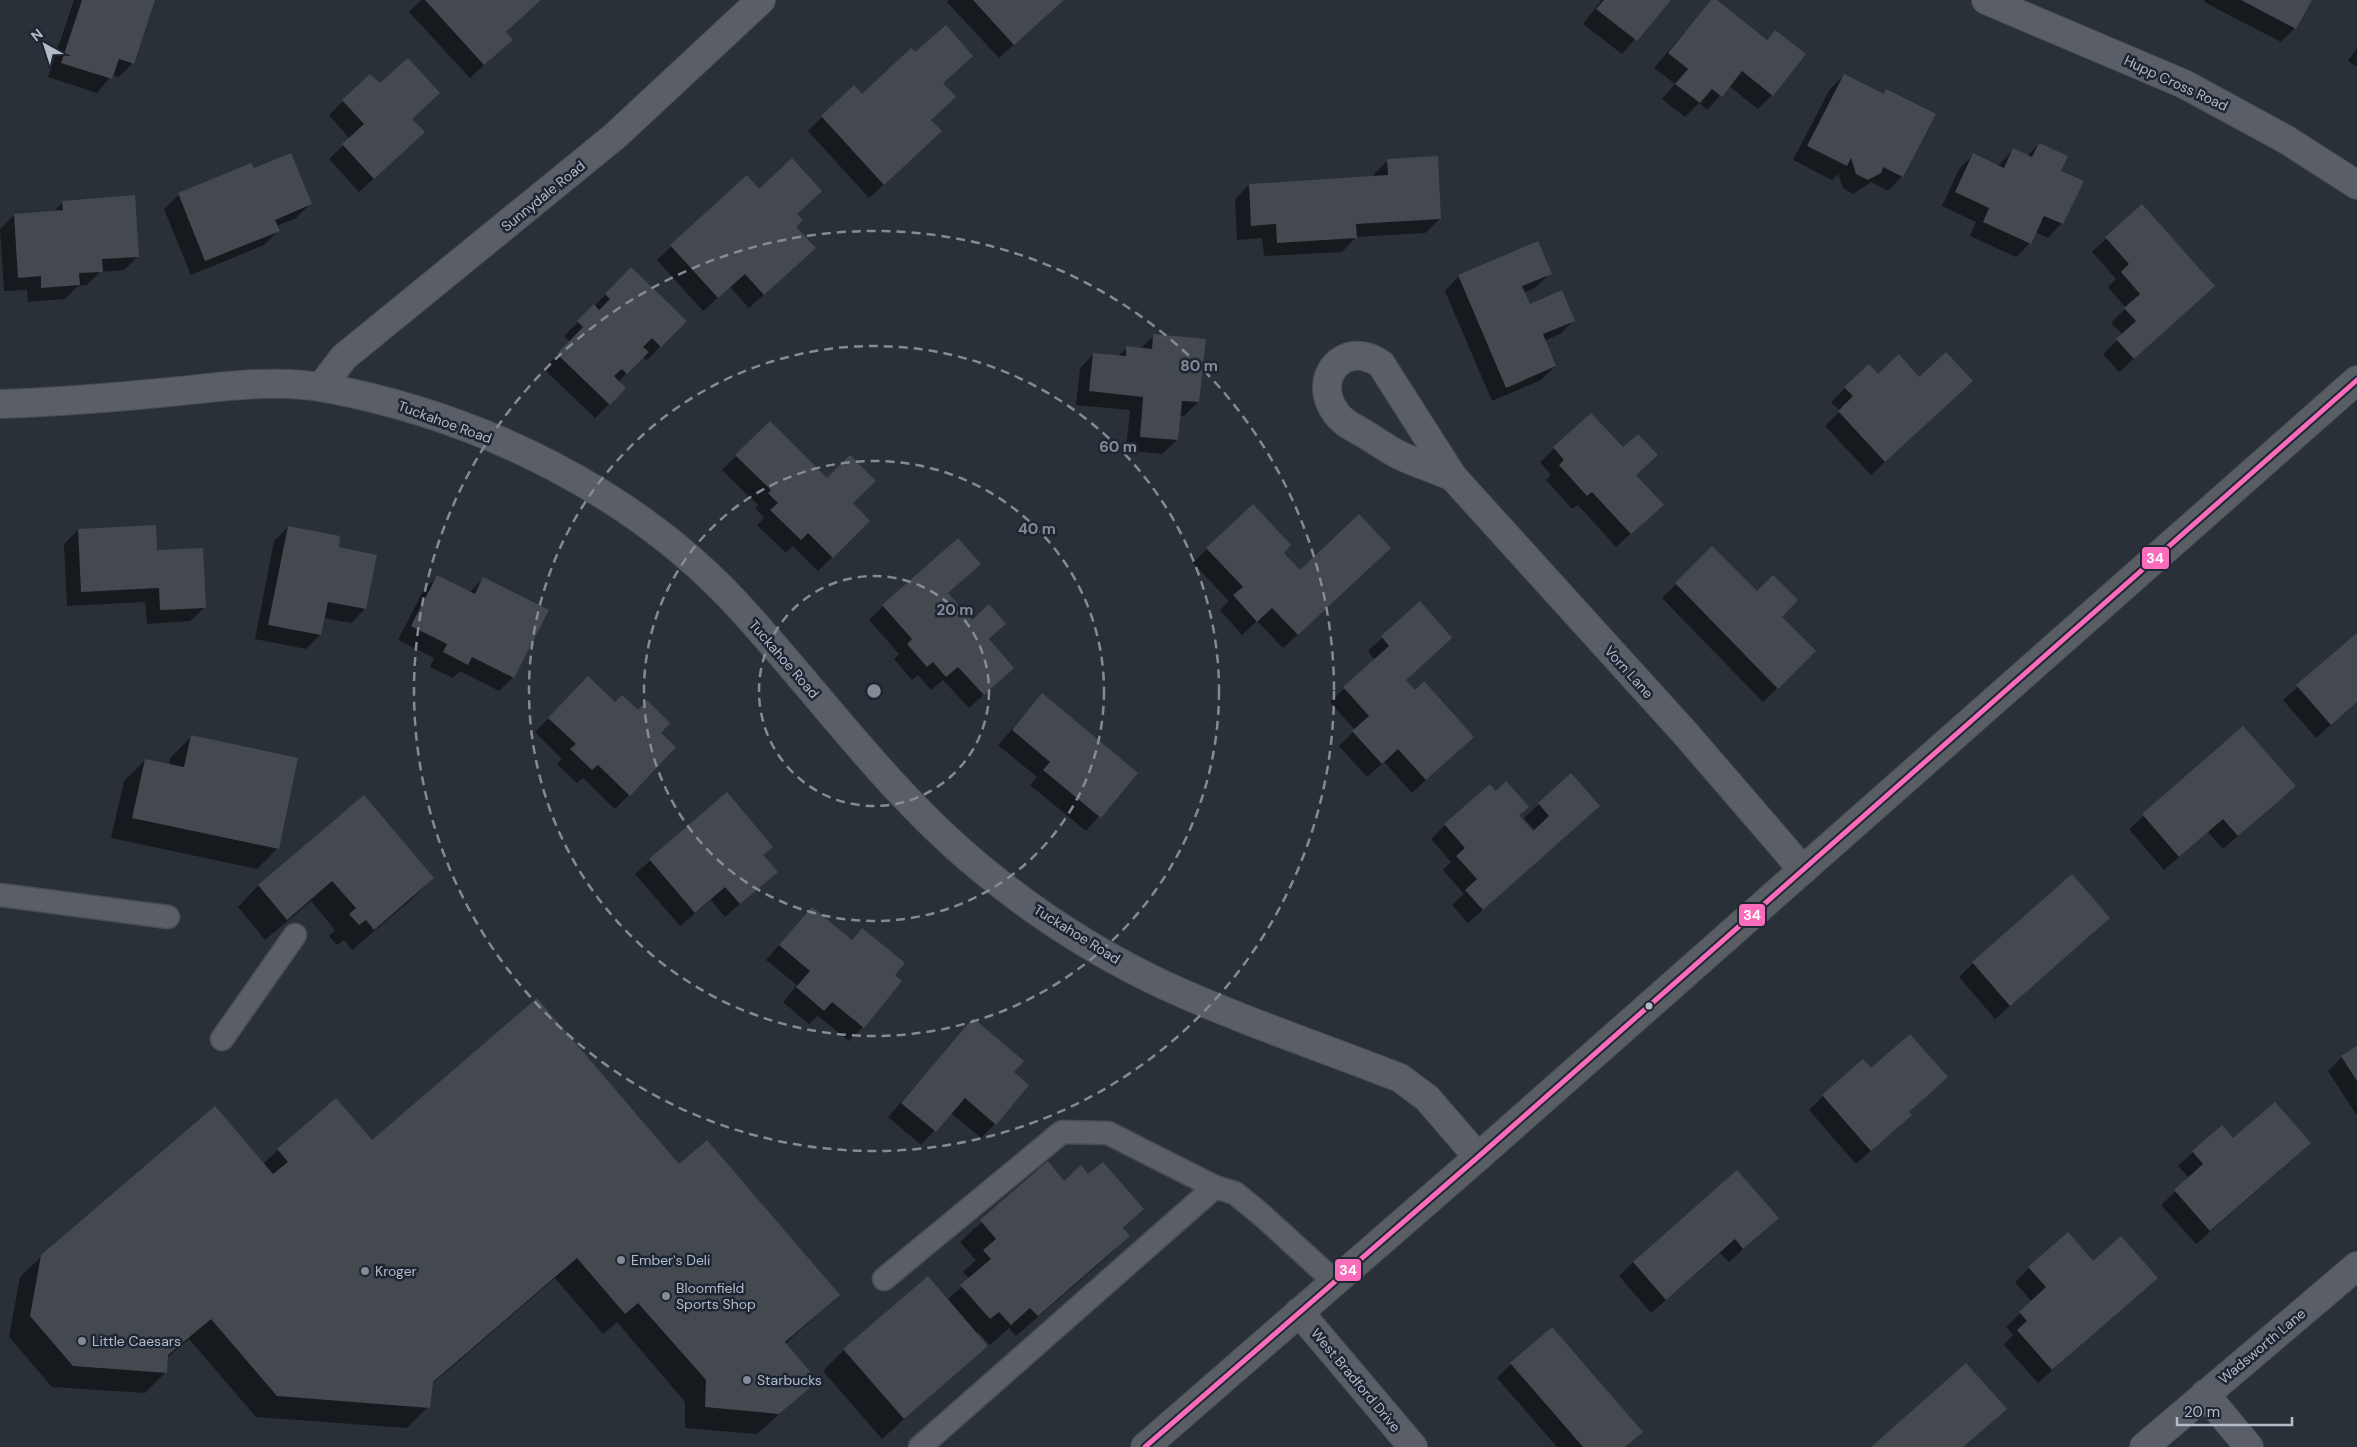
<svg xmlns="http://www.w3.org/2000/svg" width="2357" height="1447" viewBox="0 0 2357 1447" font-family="'DM Sans',sans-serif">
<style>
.shadow{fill:#0007}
.building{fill:#444950}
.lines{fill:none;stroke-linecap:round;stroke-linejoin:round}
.service-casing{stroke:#484c53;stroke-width:25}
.minor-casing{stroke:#484c53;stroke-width:30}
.secondary-casing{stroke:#484c53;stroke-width:30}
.service{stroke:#5a5e66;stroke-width:22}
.minor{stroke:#5a5e66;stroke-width:28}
.secondary{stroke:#595d64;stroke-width:28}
.bus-1-casing{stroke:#1d2633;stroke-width:9}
.bus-1{stroke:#fb6dba;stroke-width:5}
.ring{fill:none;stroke:#848b96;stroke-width:2.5;stroke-dasharray:9 6}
.bus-dot{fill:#b4bcc9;stroke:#1d2633;stroke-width:2}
.poi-dot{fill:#848b96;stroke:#1d2633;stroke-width:2}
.labels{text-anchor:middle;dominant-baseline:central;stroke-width:5;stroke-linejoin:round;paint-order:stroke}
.street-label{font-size:14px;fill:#b4bcc9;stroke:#1d2633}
.poi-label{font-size:14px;fill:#b4bcc9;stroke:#1d2633;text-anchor:start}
.centre{fill:#848b96;stroke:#1d2633;stroke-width:2.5}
.ring-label{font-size:15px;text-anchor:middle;font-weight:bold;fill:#848b96;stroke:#1d2633;stroke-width:5;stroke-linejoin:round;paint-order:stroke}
.line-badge{stroke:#1d2633;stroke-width:2}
.badge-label{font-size:14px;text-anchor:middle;font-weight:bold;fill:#fff}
</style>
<rect width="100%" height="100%" fill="#2a3038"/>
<!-- shadow -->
<g class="shadow">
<polygon points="74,0 154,0 133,63 119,77 112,75 97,93 48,77"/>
<polygon points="421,0 541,0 505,33 497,53 470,78 409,12"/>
<polygon points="949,0 1064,0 999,58 947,2"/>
<polygon points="1600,0 1669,0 1622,54 1583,24 1601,1"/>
<polygon points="1712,0 1715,0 1766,40 1775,32 1772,95 1758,109 1729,86 1707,110 1699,103 1685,117 1662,99 1675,84 1654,68"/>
<polygon points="2205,0 2310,0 2295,28 2281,42 2204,2"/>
<polygon points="2357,48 2357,67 2348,61"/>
<polygon points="370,75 411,119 409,146 359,192 329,159 350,139 329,115"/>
<polygon points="1844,75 1882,95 1887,90 1902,176 1888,191 1871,182 1853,194 1843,188 1838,174 1832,180 1793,160 1830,89"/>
<polygon points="942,84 930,120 926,145 869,198 808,131 822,117 862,96"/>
<polygon points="2039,144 2059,171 2062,223 2048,238 2035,232 2030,243 2016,257 1970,236 1976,222 1942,206 1959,169 1973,155 1998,166 2013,150 2027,156"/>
<polygon points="1388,160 1440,219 1425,233 1356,237 1342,252 1264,256 1262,238 1237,240 1235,199 1249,185 1374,177 1374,174"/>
<polygon points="251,164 253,170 310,204 296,218 277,226 278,231 264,245 191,275 164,209 179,195"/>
<polygon points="746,177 759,191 796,214 794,227 800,262 749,308 730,287 703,311 657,260"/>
<polygon points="63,202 138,256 124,270 100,272 87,285 78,286 65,299 28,302 27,290 4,291 0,229 14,215 53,212"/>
<polygon points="2141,206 2199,300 2119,372 2103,354 2123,335 2111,323 2126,308 2108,287 2116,279 2092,252"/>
<polygon points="1550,273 1536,287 1524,293 1529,306 1574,320 1560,334 1544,341 1555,366 1541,380 1492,401 1445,291 1459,276"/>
<polygon points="617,283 685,321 647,360 642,357 618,382 609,404 595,418 544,369 570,342 564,336"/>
<polygon points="1154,335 1198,402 1184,416 1179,415 1177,440 1162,454 1126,450 1130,410 1076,405 1080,368 1094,354 1118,356 1127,348 1140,349"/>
<polygon points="1878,376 1919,379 1957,395 1871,475 1825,426 1840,411 1831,402 1845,388"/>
<polygon points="1591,414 1635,475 1662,505 1616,547 1578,505 1572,509 1546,480 1551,475 1540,462"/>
<polygon points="770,423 869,521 818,571 793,546 786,553 757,525 764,518 755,508 758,505 722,470"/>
<polygon points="288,527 337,548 365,609 351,623 323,618 320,635 306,649 255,639 274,541"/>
<polygon points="78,530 156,552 205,607 190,621 147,624 145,602 67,606 64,544"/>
<polygon points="1712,548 1814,651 1763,702 1662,598"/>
<polygon points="1207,549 1282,553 1300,572 1376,562 1283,648 1257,621 1242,635 1220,610 1229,601 1193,563"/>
<polygon points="437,577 469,593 484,578 513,677 499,691 460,671 453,678 430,667 434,658 398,640 423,591"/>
<polygon points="947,593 972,622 1005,624 989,640 1013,668 969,708 943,680 931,690 918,675 912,680 894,659 899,654 869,620 883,606"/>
<polygon points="1420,603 1405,680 1458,751 1412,793 1384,762 1367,777 1339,746 1355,730 1330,702 1375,660 1368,651"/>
<polygon points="2357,634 2357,702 2316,738 2283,700"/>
<polygon points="574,692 615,704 660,733 629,795 615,809 583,778 577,783 557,764 562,759 535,732"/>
<polygon points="1042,695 1136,773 1086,831 1030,785 1037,777 998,745"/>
<polygon points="2243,727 2294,786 2223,849 2208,832 2164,870 2129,829"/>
<polygon points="191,737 278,848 257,869 111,838 124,781 145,760 169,765 170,758"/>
<polygon points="1571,775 1599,806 1468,923 1452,905 1464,894 1443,870 1451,862 1431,839 1445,825 1518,816 1533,832 1535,830 1524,818"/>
<polygon points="726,794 771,847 762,856 776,872 725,917 711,900 680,926 635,874"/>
<polygon points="364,797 433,878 412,899 352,950 344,940 337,945 329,936 335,930 311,901 265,940 238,907 258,886"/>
<polygon points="812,908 851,940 862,929 893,975 863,1027 849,1041 818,1016 809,1024 783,1002 797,985 766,960"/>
<polygon points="2094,932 1995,1019 1959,977 1973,963"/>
<polygon points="973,1020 1012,1072 995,1124 981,1138 951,1113 921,1145 888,1117"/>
<polygon points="2357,1047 2357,1114 2356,1114 2328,1071 2342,1057"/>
<polygon points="1871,1070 1946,1077 1908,1113 1910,1115 1896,1129 1856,1164 1809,1110 1823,1096"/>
<polygon points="2221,1126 2233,1140 2295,1157 2196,1244 2161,1205 2189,1178 2178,1166"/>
<polygon points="372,1141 679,1166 839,1295 785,1344 816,1381 757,1434 685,1428 685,1402 617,1322 603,1334 555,1278 431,1385 428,1407 407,1428 256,1417 189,1339 167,1358 166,1372 145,1393 52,1387 9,1337 20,1277 42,1256 263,1164 278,1150"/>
<polygon points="1047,1163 1064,1182 1088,1176 1143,1209 1122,1230 1128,1236 1107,1257 1016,1336 1009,1328 990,1345 978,1332 975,1334 986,1346 882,1439 823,1371 844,1350 947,1300 970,1279 963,1272 976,1260 960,1242"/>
<polygon points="1777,1218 1729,1262 1720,1253 1651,1313 1619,1276 1633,1262"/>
<polygon points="2093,1263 2156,1278 2038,1383 2004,1345 2013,1335 2006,1327 2032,1302 2015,1282 2029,1268"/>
<polygon points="1511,1364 1641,1432 1625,1447 1557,1447 1497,1378"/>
</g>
<!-- building -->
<g class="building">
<polygon points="82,0 155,0 134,64 119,59 112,79 61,63"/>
<polygon points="425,0 541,0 506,32 513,40 484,65"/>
<polygon points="973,0 1064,0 1014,45"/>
<polygon points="1604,0 1671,0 1637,41 1596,9"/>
<polygon points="1711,0 1717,0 1767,40 1775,30 1806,54 1773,96 1742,71 1722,97 1712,89 1700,103 1675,84 1688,69 1668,53"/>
<polygon points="2241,0 2312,0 2296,29"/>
<polygon points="946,25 973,56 943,83 956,97 931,120 942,131 884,185 821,116 854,85 862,94 911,48 915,52"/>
<polygon points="408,58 440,93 412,119 425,132 374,179 342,144 364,124 342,100 370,74 380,83"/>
<polygon points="1844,74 1884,94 1886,89 1936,114 1903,177 1883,167 1881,173 1868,180 1856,174 1851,158 1847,166 1807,146"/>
<polygon points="2039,143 2068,156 2061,171 2084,181 2063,224 2044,216 2031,244 1983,222 1989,208 1955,192 1973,153 2004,168 2013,148 2032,157"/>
<polygon points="291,153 312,204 275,220 280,231 205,261 178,193 251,163 254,168"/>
<polygon points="1438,156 1441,219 1356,224 1357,238 1277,243 1276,224 1251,226 1249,184 1388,175 1387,159"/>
<polygon points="792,158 822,191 797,214 803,220 796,227 816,248 764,295 745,274 718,298 670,245 747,175 759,189"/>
<polygon points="135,195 139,257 102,259 103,272 79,273 80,285 41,288 41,276 18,278 14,214 63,210 62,201"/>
<polygon points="2142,204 2215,286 2134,359 2116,339 2136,321 2124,308 2140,294 2121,272 2129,264 2105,237"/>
<polygon points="1538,241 1552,274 1522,286 1530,304 1562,290 1575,321 1543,334 1556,366 1506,388 1458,275"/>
<polygon points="631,267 687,321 661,347 652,338 643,347 649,352 627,374 622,369 614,376 626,388 610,405 557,354 583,327 577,321 594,304 599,310 610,299 605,294"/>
<polygon points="1153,334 1206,339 1199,402 1182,401 1178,440 1140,437 1143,397 1089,391 1093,353 1126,356 1126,346 1152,349"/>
<polygon points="1946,352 1973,381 1885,462 1838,411 1853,396 1844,387 1869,364 1878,374 1899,354 1919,377"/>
<polygon points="1591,413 1623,447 1638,434 1658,455 1636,475 1664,505 1631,534 1592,492 1587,496 1559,465 1564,460 1553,447"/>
<polygon points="770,421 827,478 850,455 876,481 853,503 870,521 833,558 808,533 801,540 770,510 778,503 768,493 771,490 735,455"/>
<polygon points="1253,504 1291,545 1284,553 1300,570 1359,514 1391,548 1298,635 1272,608 1257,622 1233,595 1243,587 1206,548"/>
<polygon points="156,525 157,550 203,548 206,608 160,610 159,588 81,592 78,529"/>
<polygon points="288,526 340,536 339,547 377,555 366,609 328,602 321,635 268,625"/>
<polygon points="958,538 981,564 948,593 972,620 989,604 1006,624 989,639 1014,668 984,695 958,667 946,677 933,662 927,667 907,644 912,639 882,605"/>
<polygon points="1712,546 1757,591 1773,575 1798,600 1782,617 1816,651 1778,689 1675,583"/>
<polygon points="437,575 475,594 483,577 549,610 514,678 472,657 468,665 443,652 447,644 411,626"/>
<polygon points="1420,601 1452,638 1406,680 1415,690 1424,681 1474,737 1426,780 1398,749 1382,764 1352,731 1369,716 1343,687 1389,646 1381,636"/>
<polygon points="2357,633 2357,702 2331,725 2296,685"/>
<polygon points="588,676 615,702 622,695 638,710 647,700 670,723 661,733 676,747 630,796 598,765 592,770 570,749 576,744 548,718"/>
<polygon points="1042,693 1138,773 1101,818 1043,770 1050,762 1012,730"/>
<polygon points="2243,726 2296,786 2238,836 2223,819 2179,857 2142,814"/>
<polygon points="191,735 298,758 279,849 132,818 145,759 184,767"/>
<polygon points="1571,773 1600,806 1483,910 1465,890 1477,879 1456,856 1465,848 1444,824 1490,784 1496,791 1506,781 1529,807 1519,815 1533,831 1549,816 1538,803"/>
<polygon points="727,792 773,847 763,855 778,872 740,904 725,887 695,913 649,859"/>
<polygon points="364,795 434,878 374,930 366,920 359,925 349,914 356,908 332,881 287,920 258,885"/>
<polygon points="2072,874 2110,918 2010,1006 1972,962"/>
<polygon points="812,907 852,940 862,928 905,963 895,975 902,981 864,1028 832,1002 824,1011 796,987 810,971 779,945"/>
<polygon points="537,998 679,1164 707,1140 840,1295 785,1342 818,1381 779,1414 705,1407 706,1380 638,1303 625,1314 577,1258 433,1382 430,1408 277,1396 211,1319 168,1355 167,1373 73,1366 30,1316 41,1255 215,1106 273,1174 288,1162 277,1149 336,1098 372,1140"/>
<polygon points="973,1018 1024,1061 1014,1072 1029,1085 996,1125 965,1098 936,1132 901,1103"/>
<polygon points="1910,1034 1948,1077 1909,1112 1912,1115 1871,1151 1822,1095 1863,1059 1871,1068"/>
<polygon points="2357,1046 2357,1081 2341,1056"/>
<polygon points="2275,1102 2311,1143 2210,1231 2174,1190 2203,1164 2192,1151 2222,1125 2233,1138"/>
<polygon points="1048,1161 1064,1181 1081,1165 1088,1174 1103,1162 1144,1209 1123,1228 1130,1236 1038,1316 1030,1308 1011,1325 999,1312 990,1319 960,1285 991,1259 983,1250 996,1239 980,1220"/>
<polygon points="1737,1170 1779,1218 1743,1249 1735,1239 1666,1300 1633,1262"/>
<polygon points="2068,1232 2093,1261 2121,1236 2158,1278 2052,1370 2017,1330 2027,1321 2019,1312 2046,1287 2028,1267"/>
<polygon points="928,1276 988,1346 904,1419 843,1349"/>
<polygon points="1552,1327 1643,1432 1625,1447 1583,1447 1510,1363"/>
<polygon points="1966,1363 2007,1409 1963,1447 1871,1447"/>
</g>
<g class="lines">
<defs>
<g id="service">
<polyline points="0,895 168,917"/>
<polyline points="222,1039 295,935"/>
<polyline points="884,1279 1062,1132 1108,1133 1215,1187 1235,1193 1264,1217 1334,1281"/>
<polyline points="920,1447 1215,1187"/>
</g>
<g id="minor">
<polyline points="1986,0 2184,84 2287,140 2357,185"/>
<polyline points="321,387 344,357 615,136 761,0"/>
<path d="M 0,404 C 60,402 120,397 180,391 C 228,386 278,379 326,388 C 482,417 639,494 745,613 C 821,697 889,792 978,866 C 1033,912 1098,954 1164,985 C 1240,1020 1321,1047 1400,1078 L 1427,1098 L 1478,1157"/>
<path d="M 1453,477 C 1435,469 1416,463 1399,455 C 1387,449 1375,440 1363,433 C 1353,427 1343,423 1336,413 C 1310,378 1345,338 1381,364 L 1453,477 L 1685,733 L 1803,870"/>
<polyline points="1299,1312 1413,1447"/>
<polyline points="2205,1394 2249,1447"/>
<polyline points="2144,1447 2357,1266"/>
</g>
<polyline id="secondary" points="1145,1447 1478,1157 2357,380"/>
</defs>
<!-- service casing -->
<use href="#service" class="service-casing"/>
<!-- minor casing -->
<use href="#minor" class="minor-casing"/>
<!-- secondary casing -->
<use href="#secondary" class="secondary-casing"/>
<!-- service -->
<use href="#service" class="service"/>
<!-- minor -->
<use href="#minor" class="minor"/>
<!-- secondary -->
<use href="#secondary" class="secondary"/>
<defs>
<polyline id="bus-1" points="1145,1447 1478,1157 2357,380"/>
</defs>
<!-- bus-1 casing -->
<use href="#bus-1" class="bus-1-casing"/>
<!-- bus-1 -->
<use href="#bus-1" class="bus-1"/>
</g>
<!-- distance rings -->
<g class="ring">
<circle cx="874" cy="691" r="115"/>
<circle cx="874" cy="691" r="230"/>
<circle cx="874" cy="691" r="345"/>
<circle cx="874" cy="691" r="460"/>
</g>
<!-- markers -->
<circle class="bus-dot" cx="1649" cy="1006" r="4.5"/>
<g class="poi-dot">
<circle cx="621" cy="1260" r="5"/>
<circle cx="365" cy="1271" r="5"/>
<circle cx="666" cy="1296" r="5"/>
<circle cx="82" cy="1341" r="5"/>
<circle cx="747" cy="1380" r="5"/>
</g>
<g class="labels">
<!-- street labels -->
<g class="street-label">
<text transform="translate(2176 83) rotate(25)">Hupp Cross Road</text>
<text transform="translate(543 196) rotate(-39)">Sunnydale Road</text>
<text transform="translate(445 422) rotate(20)">Tuckahoe Road</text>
<text transform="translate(784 659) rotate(49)">Tuckahoe Road</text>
<text transform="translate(1629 672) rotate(48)">Vorn Lane</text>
<text transform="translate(1077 934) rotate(32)">Tuckahoe Road</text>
<text transform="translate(2262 1346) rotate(-40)">Wadsworth Lane</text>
<text transform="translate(1356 1380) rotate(50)">West Bradford Drive</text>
</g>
<!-- poi labels -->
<g class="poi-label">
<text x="631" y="1260">Ember's Deli</text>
<text x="375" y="1271">Kroger</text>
<text x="676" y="1288">Bloomfield<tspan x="676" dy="16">Sports Shop</tspan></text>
<text x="92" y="1341">Little Caesars</text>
<text x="757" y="1380">Starbucks</text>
</g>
</g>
<circle cx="874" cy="691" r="8" class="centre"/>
<g class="ring-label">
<text x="1199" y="371">80 m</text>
<text x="1118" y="452">60 m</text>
<text x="1037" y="534">40 m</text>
<text x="955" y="615">20 m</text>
</g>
<g class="line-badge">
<rect x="2141" y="546" width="29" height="24" rx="5" fill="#fb6dba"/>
<rect x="1738" y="903" width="28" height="24" rx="5" fill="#fb6dba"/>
<rect x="1334" y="1258" width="28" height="24" rx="5" fill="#fb6dba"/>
</g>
<g class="badge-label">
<text x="2155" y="563">34</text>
<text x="1752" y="920">34</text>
<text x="1348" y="1275">34</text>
</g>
<!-- north arrow -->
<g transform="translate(45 45) rotate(321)" stroke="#1d2633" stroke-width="4" paint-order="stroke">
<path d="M0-4L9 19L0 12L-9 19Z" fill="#b4bcc9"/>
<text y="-8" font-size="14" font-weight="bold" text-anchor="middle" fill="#b4bcc9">N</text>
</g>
<!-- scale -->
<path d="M2177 1417v8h115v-8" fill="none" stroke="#b4bcc9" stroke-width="2.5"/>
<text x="2184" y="1417" font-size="15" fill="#b4bcc9" stroke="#1d2633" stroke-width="4" paint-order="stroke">20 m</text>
</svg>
